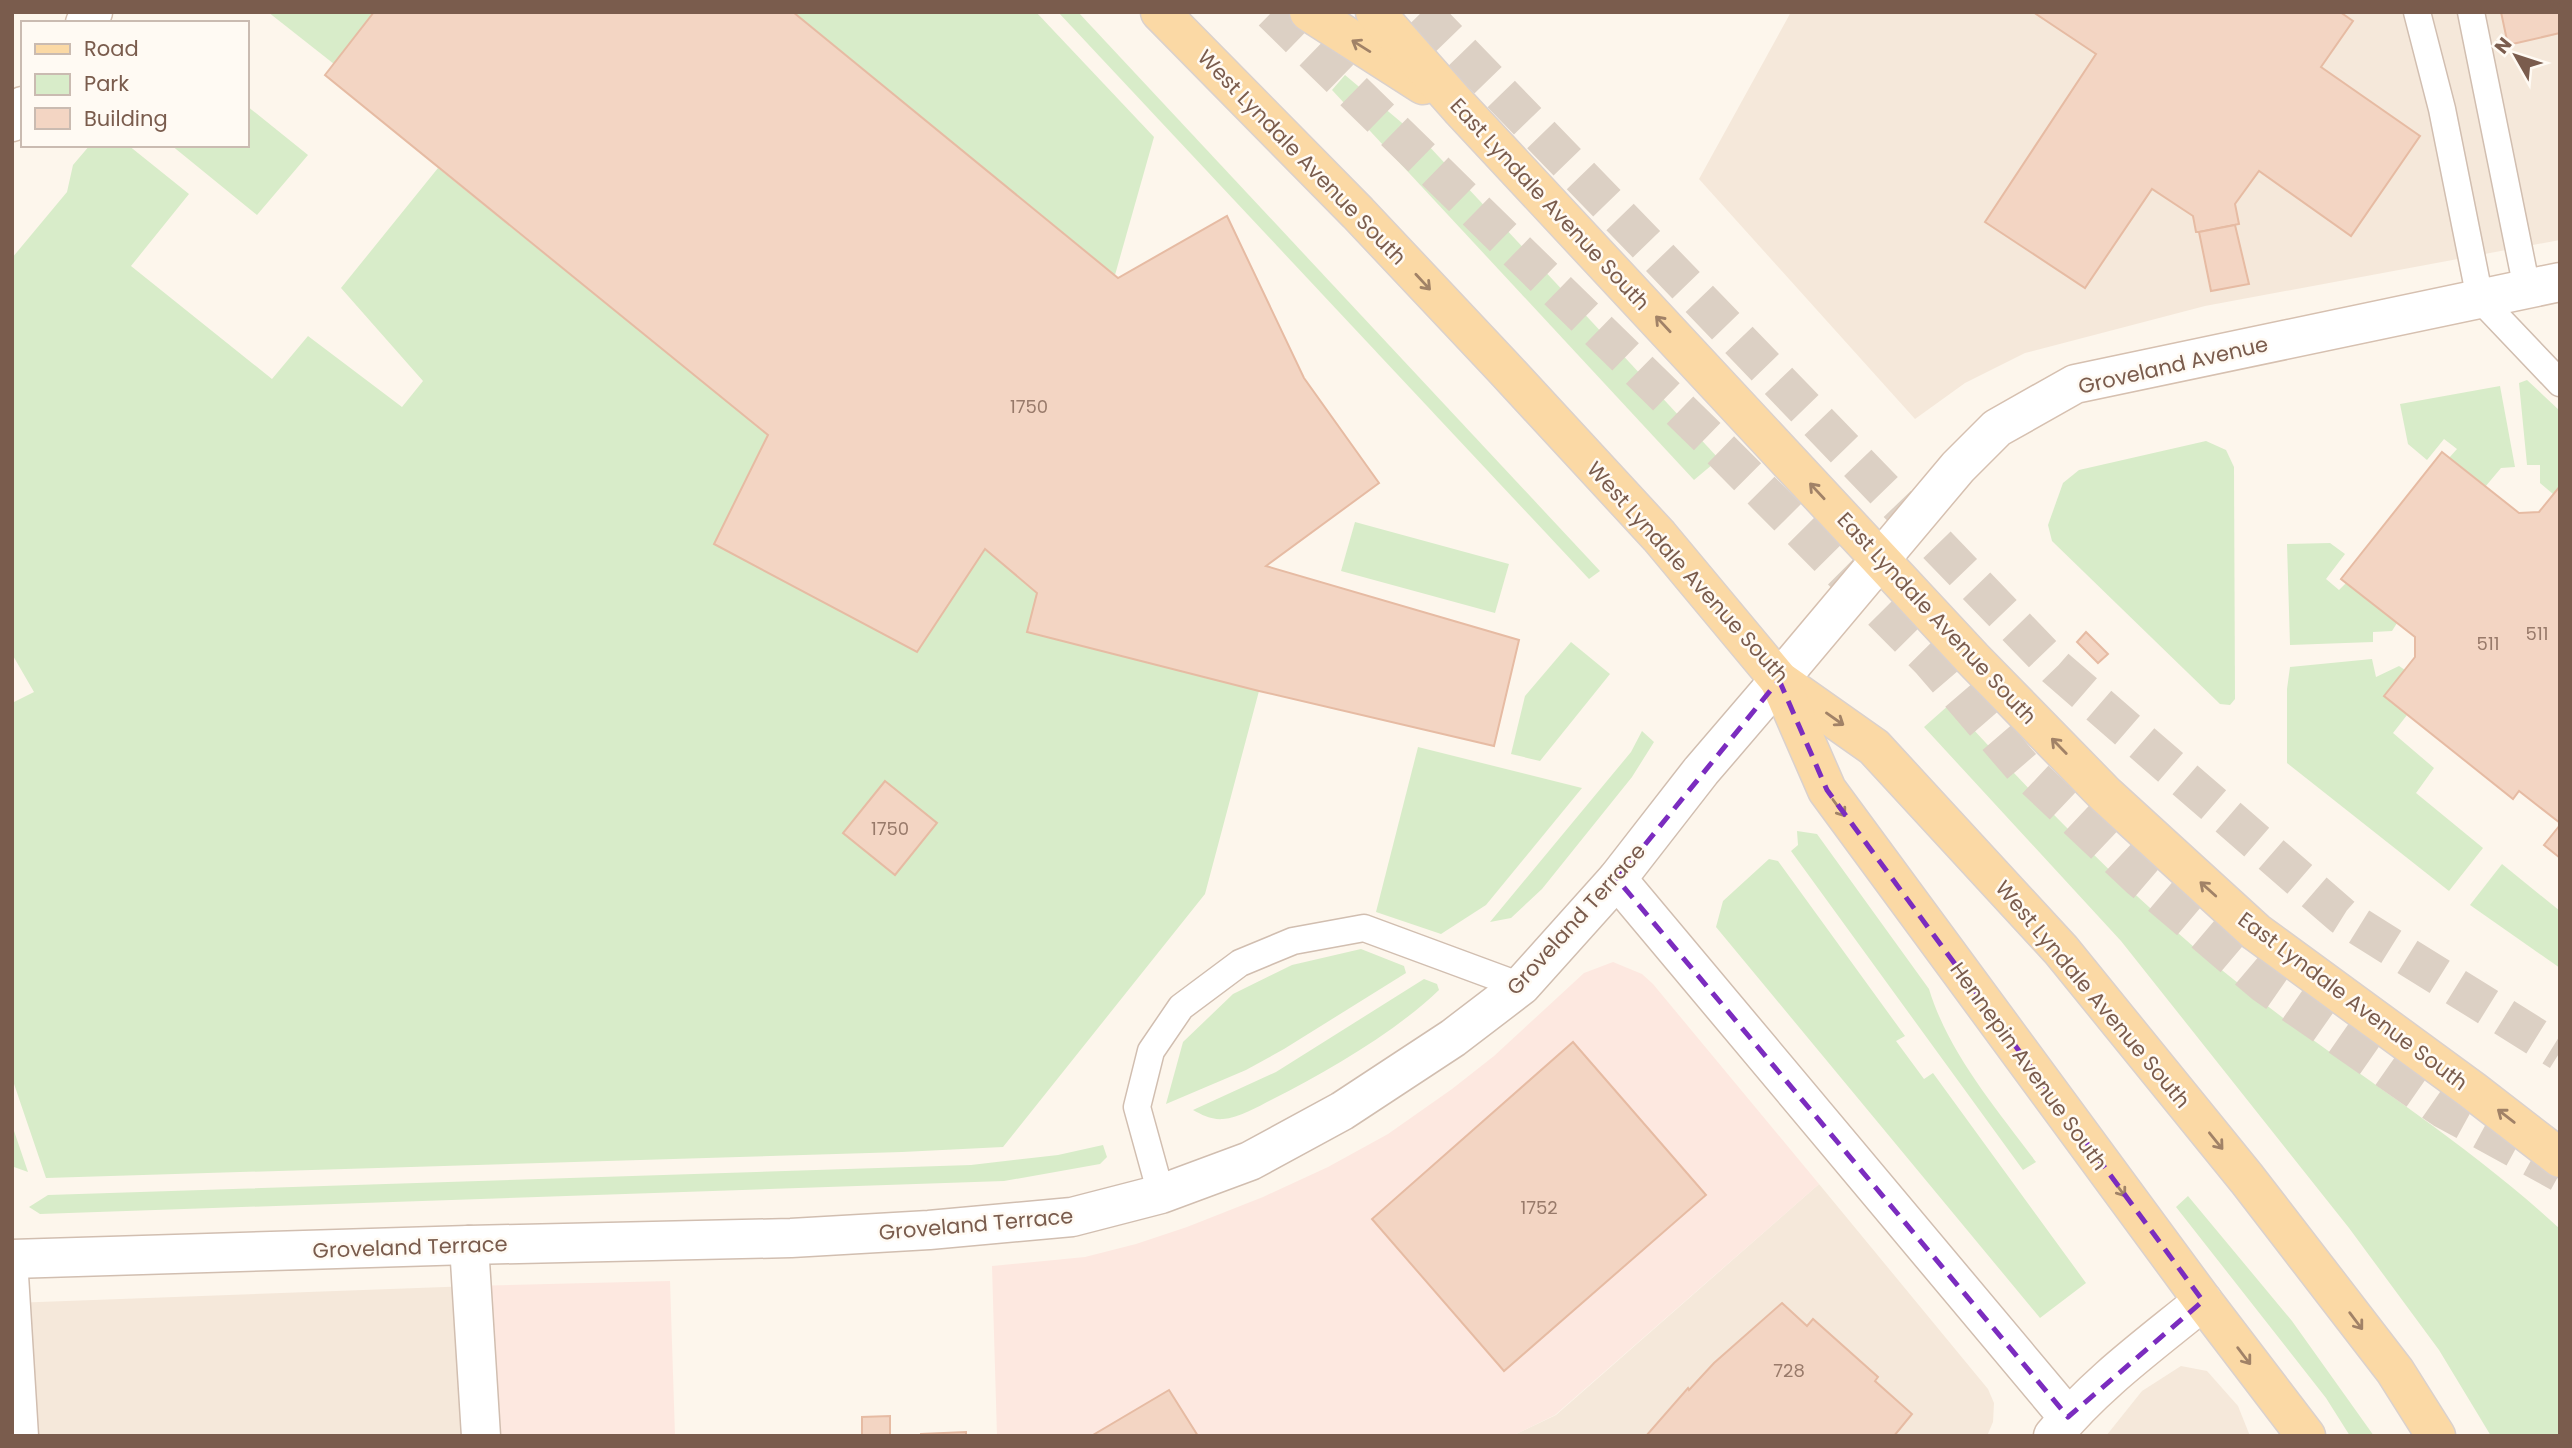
<svg xmlns="http://www.w3.org/2000/svg" width="2572" height="1448" viewBox="0 0 2572 1448" font-family="Poppins,sans-serif">
<style>
.residential{fill:#f5e8da}
.commercial{fill:#fde8e0}
.green{fill:#d8ecc9}
.building{fill:#f3d5c3;stroke:#e6bba3;stroke-width:2}
.lines{fill:none;stroke-linecap:round;stroke-linejoin:round}
.highway-tunnel{stroke:#dcd0c4;stroke-width:38;stroke-dasharray:38 19;stroke-linecap:butt}
.lane-casing{stroke:#d1beb0;stroke-width:29}
.street-casing{stroke:#d1beb0;stroke-width:41}
.secondary-casing{stroke:#d6c0b0;stroke-width:41}
.primary-casing{stroke:#dad1cd;stroke-width:41}
.lane{stroke:#fff;stroke-width:26}
.street{stroke:#fff;stroke-width:38}
.secondary{stroke:#fff;stroke-width:38}
.primary{stroke:#fbd9a5;stroke-width:38}
.oneway{stroke:#a18267}
.marked{fill:none;stroke:#7b2cbf;stroke-width:5;stroke-dasharray:14 9;stroke-linejoin:round}
.labels{text-anchor:middle;dominant-baseline:central;stroke-width:5;stroke-linejoin:round;paint-order:stroke}
.number-label{font-size:18px;fill:#987a6a}
.street-label{font-size:21px;fill:#7a5c4d;stroke:#fffaf3}
</style>
<rect width="100%" height="100%" fill="#fdf6ec"/>
<!-- residential -->
<g class="residential">
<polygon points="1791,12 2560,12 2560,240 2205,306 2025,353 1965,383 1915,419 1699,179"/>
<polygon points="1819,1184 1988,1389 1994,1403 1993,1422 1987,1436 1512,1436 1556,1415"/>
<polygon points="472,1286 481,1436 12,1436 12,1303"/>
<polygon points="2181,1366 2207,1371 2238,1406 2250,1436 2106,1436 2142,1391"/>
</g>
<!-- commercial -->
<g class="commercial">
<polygon points="1613,962 1642,974 1653,984 1819,1184 1555,1415 1512,1436 997,1436 992,1266 1085,1257 1136,1244 1187,1227 1263,1197 1328,1167 1388,1134 1452,1089 1494,1056 1584,973"/>
<polygon points="670,1281 675,1436 481,1436 472,1286"/>
</g>
<!-- green -->
<g class="green">
<polygon points="268,12 374,12 334,64"/>
<polygon points="793,12 1036,12 1154,137 1115,275"/>
<polygon points="1058,12 1078,12 1600,571 1589,579"/>
<polygon points="1345,75 1427,144 1719,459 1694,480 1332,90"/>
<polygon points="247,106 308,155 257,215 171,145 247,145"/>
<polygon points="90,145 128,145 189,194 131,266 272,379 308,336 402,407 423,381 341,288 438,168 768,435 715,544 917,652 985,549 1037,593 1028,632 1259,691 1205,894 1003,1147 902,1152 46,1178 12,1078 12,703 34,692 12,654 12,258 67,192 73,165"/>
<polygon points="2527,380 2560,411 2560,486 2553,494 2540,483 2540,465 2527,465 2519,383"/>
<polygon points="2500,386 2515,467 2501,468 2485,487 2449,458 2457,449 2444,439 2427,460 2408,444 2400,404"/>
<polygon points="2206,441 2226,450 2234,467 2235,699 2230,705 2220,704 2052,541 2048,525 2063,483 2079,470"/>
<polygon points="1355,522 1509,564 1495,613 1341,571"/>
<polygon points="2330,543 2345,554 2326,579 2339,590 2346,583 2397,623 2392,631 2373,632 2373,642 2290,645 2287,544"/>
<polygon points="1571,642 1610,674 1540,761 1511,754 1525,696"/>
<polygon points="2372,659 2376,677 2399,666 2405,670 2384,696 2407,715 2393,733 2434,768 2416,793 2483,848 2449,891 2287,763 2287,689 2290,667"/>
<path d="M 1950,704 C 2043,806 2139,906 2248,991 C 2351,1072 2464,1140 2560,1229 L 2560,1436 L 2491,1436 L 2439,1350 L 2349,1228 L 2121,941 L 1924,727 Z"/>
<polygon points="1642,731 1654,742 1632,777 1542,889 1511,918 1490,922 1631,752"/>
<polygon points="1418,747 1582,788 1486,905 1441,934 1376,912"/>
<path d="M 1797,831 L 1817,834 L 1929,989 C 1949,1054 1996,1108 2036,1162 L 2023,1170 L 1791,851 L 1798,845 Z"/>
<polygon points="1769,859 1778,861 1905,1036 1896,1041 1924,1079 1933,1073 2086,1283 2040,1318 1716,927 1723,901"/>
<polygon points="2502,864 2560,911 2560,968 2470,905"/>
<polygon points="1361,949 1404,966 1406,973 1284,1049 1246,1070 1166,1104 1183,1042 1233,994 1292,965"/>
<path d="M 1424,979 L 1437,984 L 1439,990 C 1394,1033 1328,1071 1273,1099 C 1259,1106 1239,1118 1223,1119 C 1212,1120 1202,1115 1193,1110 L 1276,1072 Z"/>
<polygon points="12,1125 28,1172 14,1167"/>
<polygon points="1103,1145 1107,1157 1100,1164 1004,1181 40,1214 29,1207 48,1195 971,1165 1058,1155"/>
<polygon points="2188,1196 2292,1321 2374,1436 2350,1436 2326,1398 2176,1207"/>
</g>
<!-- building -->
<g class="building">
<polygon points="374,12 793,12 1118,278 1227,216 1304,378 1379,483 1266,566 1519,640 1494,746 1259,691 1027,632 1037,593 985,549 917,652 714,544 768,435 325,75"/>
<polygon points="2033,12 2340,12 2353,21 2321,67 2420,136 2351,236 2259,171 2235,204 2239,224 2199,232 2196,232 2193,216 2152,189 2085,288 1985,222 2096,54"/>
<polygon points="2501,12 2560,12 2560,33 2508,45"/>
<polygon points="2235,225 2249,284 2211,291 2199,232"/>
<polygon points="2442,452 2519,513 2539,512 2560,486 2560,823 2519,791 2513,799 2384,696 2415,657 2415,637 2341,579"/>
<polygon points="2086,632 2108,654 2098,663 2077,642"/>
<polygon points="885,781 937,823 895,875 843,833"/>
<polygon points="2560,825 2560,858 2544,845"/>
<polygon points="1573,1042 1706,1195 1504,1371 1372,1219"/>
<polygon points="1782,1303 1807,1326 1813,1319 1878,1377 1875,1381 1912,1414 1894,1436 1646,1436 1688,1388 1689,1390 1714,1363"/>
<polygon points="1169,1390 1198,1436 1093,1435"/>
<polygon points="890,1416 890,1436 862,1436 862,1417"/>
<polygon points="966,1432 966,1436 921,1436 921,1434"/>
</g>
<g class="lines">
<!-- highway-tunnel -->
<g class="highway-tunnel">
<polyline points="1272,12 1723,452 1930,660 2023,768 2139,878 2265,985 2443,1109 2560,1173"/>
<polyline points="1422,12 2056,668 2342,916 2560,1052"/>
</g>
<defs>
<g id="lane">
<polyline points="2417,12 2442,109 2480,299 2560,383"/>
<polyline points="2471,12 2527,289"/>
<polyline points="1161,1194 1137,1107 1151,1051 1181,1007 1240,963 1293,941 1364,928 1521,986"/>
<polyline points="14,1259 25,1436"/>
</g>
<g id="street">
<polyline points="1617,879 2068,1417"/>
<polyline points="469,1245 481,1436"/>
<polyline points="12,1259 469,1245 791,1238 929,1230 1072,1217 1161,1194 1250,1161 1342,1111 1453,1038 1521,986 1617,879 1701,771 1779,680"/>
</g>
<g id="secondary">
<polyline points="85,23 93,12"/>
<polyline points="12,122 23,106"/>
<polyline points="1779,680 1958,467 1997,428 2075,384 2560,282"/>
<path d="M 2053,1436 C 2095,1384 2152,1343 2203,1301"/>
</g>
<g id="primary">
<polyline points="1160,12 1358,213 1502,366 1659,536 1779,680 1874,747 2061,950 2247,1179 2395,1371 2436,1436"/>
<polyline points="1309,12 1423,85"/>
<polyline points="1375,12 1460,108 1972,658 2106,795 2256,932 2472,1090 2560,1158"/>
<polyline points="1779,680 1827,790 2203,1301 2306,1436"/>
</g>
</defs>
<!-- lane casing -->
<use href="#lane" class="lane-casing"/>
<!-- street casing -->
<use href="#street" class="street-casing"/>
<!-- secondary casing -->
<use href="#secondary" class="secondary-casing"/>
<!-- primary casing -->
<use href="#primary" class="primary-casing"/>
<!-- lane -->
<use href="#lane" class="lane"/>
<!-- street -->
<use href="#street" class="street"/>
<!-- secondary -->
<use href="#secondary" class="secondary"/>
<!-- primary -->
<use href="#primary" class="primary"/>
</g>
<!-- one-way arrows -->
<defs><path id="oneway-shaft" d="M-6 0H5M1.5-3L5.5 0L1.5 3" fill="none" stroke-width="1.6" stroke-linecap="round" stroke-linejoin="round" transform="scale(1.75)"/></defs>
<g class="oneway">
<use href="#oneway-shaft" transform="translate(1361 46) rotate(-148)"/>
<use href="#oneway-shaft" transform="translate(1423 282) rotate(47)"/>
<use href="#oneway-shaft" transform="translate(1663 324) rotate(-133)"/>
<use href="#oneway-shaft" transform="translate(1817 491) rotate(-133)"/>
<use href="#oneway-shaft" transform="translate(1835 719) rotate(35)"/>
<use href="#oneway-shaft" transform="translate(2059 746) rotate(-134)"/>
<use href="#oneway-shaft" transform="translate(1839 808) rotate(54)"/>
<use href="#oneway-shaft" transform="translate(2208 889) rotate(-138)"/>
<use href="#oneway-shaft" transform="translate(2506 1116) rotate(-142)"/>
<use href="#oneway-shaft" transform="translate(2216 1141) rotate(51)"/>
<use href="#oneway-shaft" transform="translate(2119 1188) rotate(54)"/>
<use href="#oneway-shaft" transform="translate(2356 1321) rotate(53)"/>
<use href="#oneway-shaft" transform="translate(2244 1356) rotate(53)"/>
</g>
<!-- marked area -->
<path class="marked" d="M 1779,680 L 1827,790 L 2203,1301 L 2068,1417 L 1617,879 Z"/>
<g class="labels">
<!-- number labels -->
<g class="number-label">
<text x="1029" y="406">1750</text>
<text x="2537" y="633">511</text>
<text x="2488" y="643">511</text>
<text x="890" y="828">1750</text>
<text x="1539" y="1207">1752</text>
<text x="1789" y="1370">728</text>
</g>
<!-- street labels -->
<g class="street-label">
<text transform="translate(1302 157) rotate(46)">West Lyndale Avenue South</text>
<text transform="translate(1550 204) rotate(47)">East Lyndale Avenue South</text>
<text transform="translate(2173 365) rotate(-13)">Groveland Avenue</text>
<text transform="translate(1688 572) rotate(48)">West Lyndale Avenue South</text>
<text transform="translate(1937 618) rotate(47)">East Lyndale Avenue South</text>
<text transform="translate(1576 919) rotate(-48)">Groveland Terrace</text>
<text transform="translate(2093 994) rotate(50)">West Lyndale Avenue South</text>
<text transform="translate(2353 1001) rotate(37)">East Lyndale Avenue South</text>
<text transform="translate(2029 1066) rotate(54)">Hennepin Avenue South</text>
<text transform="translate(976 1224) rotate(-5)">Groveland Terrace</text>
<text transform="translate(410 1247) rotate(-2)">Groveland Terrace</text>
</g>
</g>
<!-- border -->
<rect width="2572" height="1448" fill="none" stroke="#7a5c4d" stroke-width="28"/>
<!-- legend -->
<rect x="21" y="21" width="228" height="126" fill="#fffaf3" stroke="#cabbb1" stroke-width="2"/>
<rect x="35" y="44" width="35" height="10" fill="#fbd9a5" stroke="#cabbb1" stroke-width="2"/>
<text x="84" y="56" font-size="21" fill="#7a5c4d">Road</text>
<rect x="35" y="74" width="35" height="21" fill="#d8ecc9" stroke="#cabbb1" stroke-width="2"/>
<text x="84" y="91" font-size="21" fill="#7a5c4d">Park</text>
<rect x="35" y="108" width="35" height="21" fill="#f3d5c3" stroke="#cabbb1" stroke-width="2"/>
<text x="84" y="126" font-size="21" fill="#7a5c4d">Building</text>
<!-- north arrow -->
<g transform="translate(2516 56) rotate(309)" stroke="#fffaf3" stroke-width="5" paint-order="stroke">
<path d="M0-5L12 26L0 18L-12 26Z" fill="#7a5c4d"/>
<text y="-10" font-size="19" font-weight="bold" text-anchor="middle" fill="#7a5c4d">N</text>
</g>
</svg>
